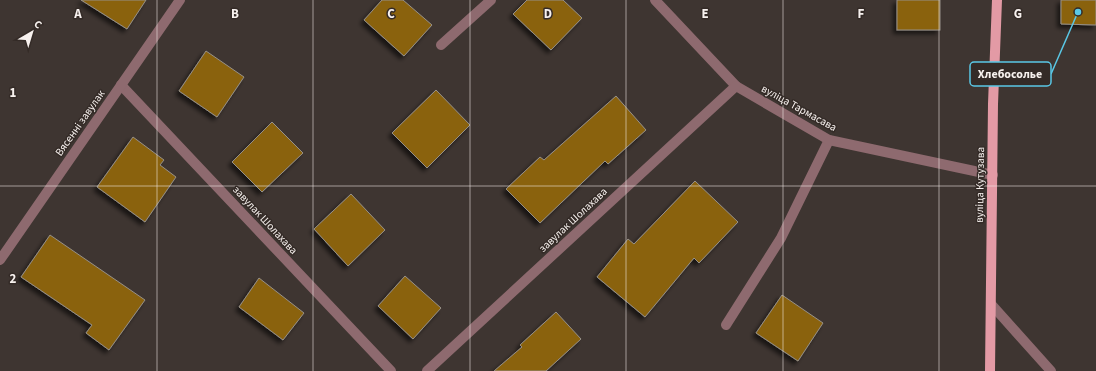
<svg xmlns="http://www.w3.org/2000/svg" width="1096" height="371" viewBox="0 0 1096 371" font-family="'Source Sans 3',sans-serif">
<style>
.building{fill:#8a6210;stroke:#969087;filter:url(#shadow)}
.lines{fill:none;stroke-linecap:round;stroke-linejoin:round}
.service{stroke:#8e6a6f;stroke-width:10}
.minor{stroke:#8e6a6f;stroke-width:10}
.primary{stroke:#e39aa5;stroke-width:10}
.grid{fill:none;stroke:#f7f1ee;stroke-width:1;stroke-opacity:0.55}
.labels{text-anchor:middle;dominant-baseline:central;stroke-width:3;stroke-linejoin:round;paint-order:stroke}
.street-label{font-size:11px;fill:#f7f1ee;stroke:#342b27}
.grid-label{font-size:13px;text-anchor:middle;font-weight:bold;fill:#f7f1ee;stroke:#342b27;stroke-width:3;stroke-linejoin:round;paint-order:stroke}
.leader{fill:none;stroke:#5ac8e6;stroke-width:1.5}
.callout-dot{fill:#5ac8e6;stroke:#342b27;stroke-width:1.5}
.callout{fill:#342b27;stroke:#5ac8e6;stroke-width:1.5}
.callout-label{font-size:12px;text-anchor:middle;font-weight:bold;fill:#f7f1ee}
</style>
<defs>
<filter id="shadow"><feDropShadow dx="-3.5" dy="3.5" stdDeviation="2" flood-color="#0009"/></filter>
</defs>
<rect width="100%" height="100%" fill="#3e3531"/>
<!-- building -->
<g class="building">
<polygon points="81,0 146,0 127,29"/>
<polygon points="382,0 403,0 432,25 404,56 364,20"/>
<polygon points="527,0 563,0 582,18 551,50 513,14"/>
<rect x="897" y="0" width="43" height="30"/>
<polygon points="1061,0 1096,0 1096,25 1061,24"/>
<polygon points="206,51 244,77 217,117 179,91"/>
<polygon points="436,90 470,125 427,168 392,133"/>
<polygon points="616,96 646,130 608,164 605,161 540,223 506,189 540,157 544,160"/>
<polygon points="272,122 303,153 262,192 232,162"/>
<polygon points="133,137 164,160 160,165 176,177 145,222 97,187"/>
<polygon points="695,181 738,222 699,263 694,258 645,317 597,277 628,239 634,244"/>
<polygon points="351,194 385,230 348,266 314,229"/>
<polygon points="50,235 145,300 109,350 86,333 92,325 21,277"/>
<polygon points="405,276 441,308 413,339 378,306"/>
<polygon points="259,278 304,313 283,340 239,307"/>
<polygon points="782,295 823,323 798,361 756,333"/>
<polygon points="556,312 581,339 546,371 494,371 522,347 520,345"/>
</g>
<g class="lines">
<!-- service -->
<g class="service">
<polyline points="441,45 491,0"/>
<polyline points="726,325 781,238 829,140"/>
</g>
<!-- minor -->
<g class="minor">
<polyline points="655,0 736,86 829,140 993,175"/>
<polyline points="121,85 391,371"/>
<polyline points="0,260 180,0"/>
<polyline points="991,304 1051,371"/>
<polyline points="427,371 736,86"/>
</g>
<!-- primary -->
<polyline class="primary" points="990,371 993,104 997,0"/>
</g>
<!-- grid -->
<path class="grid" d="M 157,0 L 157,371M 313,0 L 313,371M 470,0 L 470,371M 626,0 L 626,371M 783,0 L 783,371M 939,0 L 939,371M 0,186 L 1096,186"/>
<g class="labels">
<!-- street labels -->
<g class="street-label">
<text transform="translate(799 108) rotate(29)">вуліца Тармасава</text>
<text transform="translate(80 123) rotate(-55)">Вясенні завулак</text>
<text transform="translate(980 185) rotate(-89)">вуліца Кутузава</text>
<text transform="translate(265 220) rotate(47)">завулак Шолахава</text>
<text transform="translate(573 220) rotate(-43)">завулак Шолахава</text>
</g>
</g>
<g class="grid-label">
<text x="78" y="18">A</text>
<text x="235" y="18">B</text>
<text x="391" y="18">C</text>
<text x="548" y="18">D</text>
<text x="705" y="18">E</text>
<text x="861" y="18">F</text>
<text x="1018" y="18">G</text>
<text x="13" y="97">1</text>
<text x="13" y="283">2</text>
</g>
<!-- callouts -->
<path class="leader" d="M1078 12L1051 74"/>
<circle class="callout-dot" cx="1078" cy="12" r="4"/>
<rect class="callout" x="970" y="62" width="81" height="24" rx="4"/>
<g class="callout-label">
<text x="1010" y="78">Хлебосолье</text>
</g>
<!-- north arrow -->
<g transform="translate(32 32) rotate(38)" stroke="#342b27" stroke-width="3" paint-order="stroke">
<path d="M0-3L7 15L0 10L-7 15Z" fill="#f7f1ee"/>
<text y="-6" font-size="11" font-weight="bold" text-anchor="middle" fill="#f7f1ee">С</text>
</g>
</svg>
